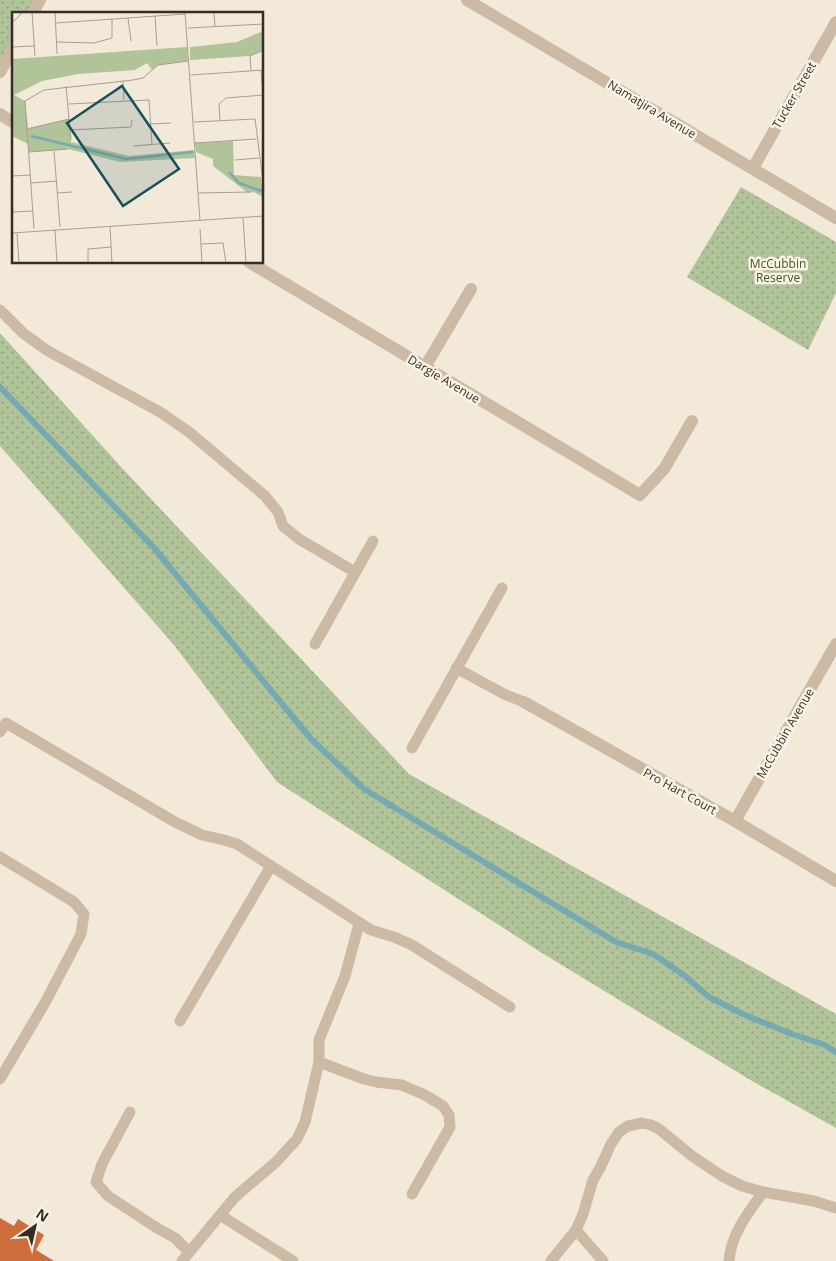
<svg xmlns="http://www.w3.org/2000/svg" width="836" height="1261" viewBox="0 0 836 1261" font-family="'Open Sans',sans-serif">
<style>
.park{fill:url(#park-dots)}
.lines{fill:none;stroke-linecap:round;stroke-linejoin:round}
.stream{stroke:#76aab2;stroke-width:6}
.building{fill:#ce6d3c}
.service{stroke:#ccbaa5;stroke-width:11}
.minor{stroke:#ccbaa5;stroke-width:12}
.labels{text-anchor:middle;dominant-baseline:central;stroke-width:5;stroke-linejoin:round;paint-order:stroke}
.street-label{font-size:12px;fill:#372d27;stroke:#fbf3e6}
.park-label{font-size:12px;fill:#425729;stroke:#fbf3e6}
.inset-river{fill:none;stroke:#76aab2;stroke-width:2.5}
.inset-road{fill:none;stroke:#a89e92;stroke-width:1}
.view{fill:#19515b;fill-opacity:0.15;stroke:#19515b;stroke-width:2.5}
.inset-edge{fill:none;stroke:#372d27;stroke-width:2.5}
</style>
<defs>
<pattern id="park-dots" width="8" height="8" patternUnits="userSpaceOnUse" patternTransform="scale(1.25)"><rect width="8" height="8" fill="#b1c398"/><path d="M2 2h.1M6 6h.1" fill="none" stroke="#919f7c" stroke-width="1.8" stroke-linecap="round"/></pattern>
</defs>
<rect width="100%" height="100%" fill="#f3e9d9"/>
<!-- park -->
<g class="park">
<polygon points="0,0 38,0 30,14 14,14 14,40 0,63"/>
<polygon points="741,187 836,242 836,293 808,350 687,277"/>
<polygon points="0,333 122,468 409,774 836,1014 836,1128 752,1081 542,953 277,782 174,645 0,446"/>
</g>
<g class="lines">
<!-- stream -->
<polyline class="stream" points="0,387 154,548 311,739 364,789 616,942 653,954 685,976 709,997 745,1015 792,1034 825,1045 836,1052"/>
</g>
<!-- building -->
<polygon class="building" points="0,1218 14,1226 18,1219 44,1235 36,1250 54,1261 0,1261"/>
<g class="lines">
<!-- service -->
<g class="service">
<polyline points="0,310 23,333 48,351 160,412 189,432 265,496 278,512 283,526 299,539 355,572"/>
<polyline points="315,644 373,541"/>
<polyline points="456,668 504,694 524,702"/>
<polyline points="0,732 6,723 175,822 202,835 224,840 237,844 371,930 394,937 412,945 510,1007"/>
<polyline points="412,748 502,588"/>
<polyline points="0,857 74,902 84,914 81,934 46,1001 0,1079"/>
<polyline points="180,1021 271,866"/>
<polyline points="319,1062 364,1079 376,1082 402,1085 425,1095 443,1106 449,1115 450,1127 412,1194"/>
<polyline points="130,1112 102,1164 96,1182 108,1196 157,1228 175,1238 189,1252"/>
<polyline points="220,1215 293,1261"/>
<polyline points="182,1261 235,1197 276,1162 297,1139 305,1122 319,1062 319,1040 345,976 359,924"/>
<polyline points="551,1261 576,1230"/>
<polyline points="603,1261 576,1230 583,1214 593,1180 601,1166 611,1144 619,1132 628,1126 642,1123 651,1125 659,1129 692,1156 722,1176 742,1186 763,1192 814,1201 836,1208"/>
<path d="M 729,1261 C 731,1234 748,1213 763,1192"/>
</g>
<!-- minor -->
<g class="minor">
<polyline points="467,0 836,218"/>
<polyline points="32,14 40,0"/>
<polyline points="0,72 14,47"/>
<polyline points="0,114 14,123"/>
<polyline points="753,168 836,22"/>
<polyline points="249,262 640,495 664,469 692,421"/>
<polyline points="425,367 471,289"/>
<polyline points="524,702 735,821 836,881"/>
<polyline points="735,821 836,644"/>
</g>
</g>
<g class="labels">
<!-- street labels -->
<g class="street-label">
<text transform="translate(794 95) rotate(-60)">Tucker Street</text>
<text transform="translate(652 109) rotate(31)">Namatjira Avenue</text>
<text transform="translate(444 379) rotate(31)">Dargie Avenue</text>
<text transform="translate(785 733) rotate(-60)">McCubbin Avenue</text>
<text transform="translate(680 791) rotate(29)">Pro Hart Court</text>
</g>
<!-- park labels -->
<g class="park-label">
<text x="778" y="263">McCubbin<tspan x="778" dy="14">Reserve</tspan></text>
</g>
</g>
<!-- overview -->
<g transform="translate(12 12)">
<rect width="251" height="251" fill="#f3e9d9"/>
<path d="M 251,19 L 251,38 L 238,44 L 178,48 L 178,35 L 225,30 ZM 175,35 L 176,49 L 146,53 L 140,58 L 135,51 L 123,58 L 66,62 L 30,69 L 2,83 L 13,89 L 16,116 L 57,107 L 59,130 L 117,144 L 182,138 L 183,146 L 108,150 L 56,137 L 17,140 L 16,132 L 0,124 L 0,47 ZM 221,129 L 222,163 L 249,165 L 251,185 L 242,180 L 236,181 L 201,154 L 201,147 L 184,140 L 183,131 Z" fill="#b1c398"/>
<path class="inset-river" d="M 19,124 L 114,147 L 181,140M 217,160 L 227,171 L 252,180"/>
<path class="inset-road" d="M 20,0 L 23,44M 43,0 L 45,42M 173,0 L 188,209M 202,0 L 203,15M 143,4 L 145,34M 116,6 L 119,29M 0,11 L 11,0M 44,11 L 173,2M 176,16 L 252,12M 45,30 L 82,31 L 100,26 L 100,7M 0,35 L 22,34M 249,58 L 251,83M 239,59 L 238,44 L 252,38M 179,63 L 252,58M 111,69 L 112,88M 54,74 L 59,128M 57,92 L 137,88 L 140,132M 208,108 L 207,92 L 214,86 L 252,83M 182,110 L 243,107 L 252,176M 139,112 L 159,111M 16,117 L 57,107M 58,118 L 119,115 L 120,108M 183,131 L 244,127M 121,134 L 158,131M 42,139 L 48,215M 17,140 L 56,137M 223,148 L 247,146M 0,164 L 19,163M 19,171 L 45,169M 45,181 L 60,180M 187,181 L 238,180M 0,184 L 1,200M 0,200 L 21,199M 231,206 L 234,251M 98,215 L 100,251M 22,217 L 13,89 L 32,78 L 121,68 L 131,66 L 146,53 L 176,49M 188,217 L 190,251M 43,218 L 45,251M 0,221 L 252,204M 5,221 L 7,251M 189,232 L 211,231 L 214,251M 76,251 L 76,237 L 99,235"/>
<path class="view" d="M 110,74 L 167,157 L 111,194 L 55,111 Z"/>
<rect width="251" height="251" class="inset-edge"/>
</g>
<!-- north arrow -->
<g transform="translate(35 1226) rotate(34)" stroke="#fbf3e6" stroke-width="4" paint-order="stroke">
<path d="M0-4L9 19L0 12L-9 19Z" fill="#372d27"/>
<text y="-8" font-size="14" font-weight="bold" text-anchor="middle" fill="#372d27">N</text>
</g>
</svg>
